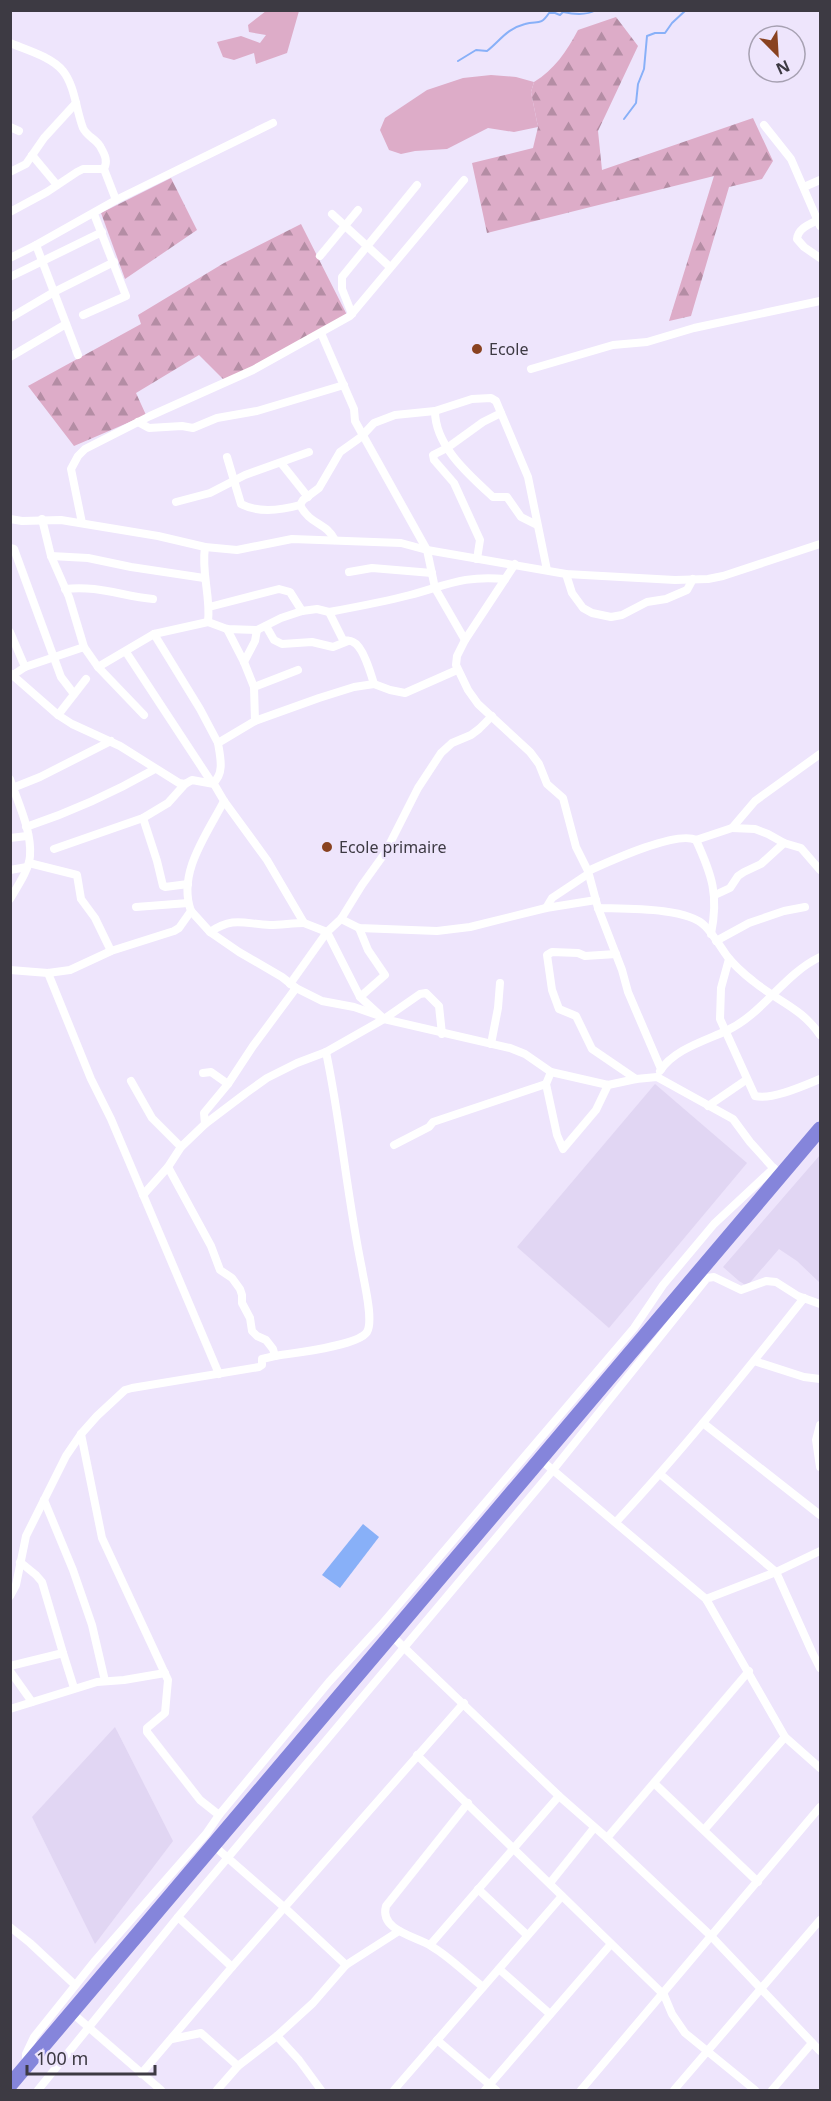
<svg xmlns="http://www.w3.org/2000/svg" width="831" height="2101" viewBox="0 0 831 2101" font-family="'Noto Sans',sans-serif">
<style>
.built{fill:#e1d6f3}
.grass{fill:#ddacc8}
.forest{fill:url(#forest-firs)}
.water{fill:#88b0f8}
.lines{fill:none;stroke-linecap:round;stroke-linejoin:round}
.stream{stroke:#88b0f8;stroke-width:2}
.street{stroke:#fff;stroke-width:8}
.highway{stroke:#8585db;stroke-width:15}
.poi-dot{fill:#894220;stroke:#eee5fc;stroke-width:2}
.labels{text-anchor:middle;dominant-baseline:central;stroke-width:4.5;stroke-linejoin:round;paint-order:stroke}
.poi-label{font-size:16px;fill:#3d3a43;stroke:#eee5fc;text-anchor:start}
</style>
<defs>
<pattern id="forest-firs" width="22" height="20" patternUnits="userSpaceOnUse" patternTransform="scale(1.5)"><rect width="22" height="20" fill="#ddacc8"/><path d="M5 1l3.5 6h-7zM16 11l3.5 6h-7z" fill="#b48da4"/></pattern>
</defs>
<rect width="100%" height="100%" fill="#eee5fc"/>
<!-- built -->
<g class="built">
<polygon points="655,1084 747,1163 609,1328 517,1247"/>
<polygon points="820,1155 820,1282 819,1282 797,1261 779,1249 747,1286 739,1281 723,1267"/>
<polygon points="115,1727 173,1841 95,1944 32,1817"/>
</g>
<!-- grass -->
<g class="grass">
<polygon points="266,11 299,11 287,53 256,64 254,53 234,60 223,57 217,42 241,36 260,43 266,35 249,32 248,25"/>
<polygon points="491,75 516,77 534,82 531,92 538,127 514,132 488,128 447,149 415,151 401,154 389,150 380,130 385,118 427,90 463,78"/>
</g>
<!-- forest -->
<g class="forest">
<path d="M 616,17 L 638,46 L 598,131 L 602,170 L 753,118 L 773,161 L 762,179 L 729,187 L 691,316 L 669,321 L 714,176 L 487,233 L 472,163 L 533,148 L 538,127 L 531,92 L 534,82 C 554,70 567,51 578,30 Z"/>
<polygon points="171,178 197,230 125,279 101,213"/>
<polygon points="301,224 347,315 253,367 224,380 199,355 136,393 146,415 74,446 28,386 141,324 138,315 224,263"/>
</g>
<!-- water -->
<polygon class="water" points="363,1524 379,1537 340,1588 322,1575"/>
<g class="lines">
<!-- stream -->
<g class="stream">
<path d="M 458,61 L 476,50 L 487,51 C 501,40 506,29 525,24 C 537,20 540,27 549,13 L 555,13 L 560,15 L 563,12 C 572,14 586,16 596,10"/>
<polyline points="624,119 636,103 638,84 644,69 647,36 655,33 665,33 672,23 686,10"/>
</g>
<!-- street -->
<g class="street">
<path d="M 10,43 C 27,50 52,57 63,71 C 75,86 76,110 83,128 C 87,137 97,139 101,148 C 105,155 108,161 104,169"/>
<polyline points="764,125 791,159 820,226"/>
<polyline points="10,127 19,131"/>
<polyline points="32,155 57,185"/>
<polyline points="10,172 26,164 44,138 76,103"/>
<polyline points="804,187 820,180"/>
<polyline points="10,212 47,192 77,172 83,169 104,169 116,200"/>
<polyline points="332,214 390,267"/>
<path d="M 818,220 C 810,224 798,228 797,239 L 804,247 L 820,258"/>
<polyline points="36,245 78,355"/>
<polyline points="320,256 358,210"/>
<polyline points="10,258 36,245 116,200 273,123"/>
<polyline points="10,277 102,232"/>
<polyline points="352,314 342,289 342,277 417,185"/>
<polyline points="83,315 126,296 94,214"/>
<polyline points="10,318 54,292 114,262"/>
<polyline points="321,333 354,409 355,421 427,550 435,588 465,640"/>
<polyline points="10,357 66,324"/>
<polyline points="531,369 613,345 647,342 694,328 820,301"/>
<path d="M 435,411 C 435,446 469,475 493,497 L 507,497 L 521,517 L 537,525"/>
<polyline points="138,422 149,428 182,426 193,428 217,418 257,411 344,385"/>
<path d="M 227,457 L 241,504 C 258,513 282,510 300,505 L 303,500 L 319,488 L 340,452 L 361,437 L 374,423 L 395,415 L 435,411 L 472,399 L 491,398 L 496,401 L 501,413 L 528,477 L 547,570"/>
<polyline points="281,463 308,497"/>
<polyline points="176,502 210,493 245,475 309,452"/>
<path d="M 300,505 C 310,525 326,522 335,540"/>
<polyline points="10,519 22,521 61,520 158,536 205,547 237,550 292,539 401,543 427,550 566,574 675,580 708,579 723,576 820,544"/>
<polyline points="42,519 51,556 69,597 84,647 98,667 144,715"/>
<polyline points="82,523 71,469 78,456 85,449 150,416 253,370 350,316 464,180"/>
<path d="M 205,547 C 201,574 211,596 208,622"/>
<polyline points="10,548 14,549 61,677 74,694"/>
<polyline points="51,556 88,558 131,567 204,578"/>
<polyline points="477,559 480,540 454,483 434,460 433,455 447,448 483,422 501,413"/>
<polyline points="515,564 465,640 457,656 456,665 468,690 478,704 530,752 539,764 547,784 563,798 576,847 588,871 598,908 622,970 628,992 661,1069"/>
<polyline points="349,572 372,568 432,573"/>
<polyline points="566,574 572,593 583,608 592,613 611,617 622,615 647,602 666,599 687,590 693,579"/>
<path d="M 65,589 C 97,585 122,596 153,599"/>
<polyline points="209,607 279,589 290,592 302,611"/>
<path d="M 329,612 C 356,607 383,602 410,595 C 447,585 465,575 505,579"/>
<polyline points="266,626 274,640 282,644 312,642 333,647 348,641"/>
<polyline points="227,629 244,662 254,687 255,721"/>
<polyline points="10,632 25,667"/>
<polyline points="154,634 200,709 218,743"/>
<polyline points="126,652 212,783"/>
<polyline points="244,662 255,641 257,630"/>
<path d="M 98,667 L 154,634 L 208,622 L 227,629 L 257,630 L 281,618 L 302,611 L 317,609 L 329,612 L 343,640 C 347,641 350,640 353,642 C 363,646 371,674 374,684 L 390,690 L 405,693 L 457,670"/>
<polyline points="10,673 58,715 72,724 120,746 179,783 185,784 192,780 214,784 224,801 267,860 304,923 327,932 360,997 384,1019 510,1048 525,1054 551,1072 608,1085 636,1079 657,1077 733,1119 750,1142 776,1171"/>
<polyline points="13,675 25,667 84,647"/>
<polyline points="254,687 298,670"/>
<polyline points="58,715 86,679"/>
<path d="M 10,779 C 18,803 32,831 30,856 C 29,870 17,887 10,899"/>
<path d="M 213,783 C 225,774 220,756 218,743 L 255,721 L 319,698 L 354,687 L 374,684"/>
<polyline points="10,789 40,777 111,741"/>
<polyline points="143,818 157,861 163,886 165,887 188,884"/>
<path d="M 26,827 C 71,812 113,793 155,769"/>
<polyline points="732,828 755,829 768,834 784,843 801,848 820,870"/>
<polyline points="10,838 27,836"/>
<path d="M 696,840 C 712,875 719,895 711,934"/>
<polyline points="54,849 143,818 168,803 185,784"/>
<polyline points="29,863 77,875 81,899 95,918 111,951"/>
<polyline points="10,870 27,867"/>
<path d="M 588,871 C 608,862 677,830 696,840 L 732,828 L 755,801 L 820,754"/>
<polyline points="715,895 730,888 738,876 744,872 761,864 784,843"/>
<polyline points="136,907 188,903"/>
<polyline points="546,908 552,898 588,874"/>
<path d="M 598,908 C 624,909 687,907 705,926 C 713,934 720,946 727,956 C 734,965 744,974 753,981 C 777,1001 802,1008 820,1035"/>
<polyline points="191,911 210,932 239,952 282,977 296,988 322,1001 354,1007 377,1015"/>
<polyline points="341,919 359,928 437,931 470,927 546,908 596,900"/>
<polyline points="359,928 368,950 385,975 360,997"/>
<path d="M 210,932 C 234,916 244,924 270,925 C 281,925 293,923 304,923"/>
<polyline points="716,941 749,923 784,911 805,907"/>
<polyline points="616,954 585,956 578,953 552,952 547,955 552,990 559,1009 576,1016 592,1049 636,1079"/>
<path d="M 729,959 L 721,988 L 720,1019 L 755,1096 C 772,1100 803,1086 820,1079"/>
<path d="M 10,970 L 48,973 L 70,970 L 111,951 L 174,931 L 179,928 L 191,911 C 177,873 207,834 224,801"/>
<polyline points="48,973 91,1079 111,1119 219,1374"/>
<polyline points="290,984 327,932 341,919 362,885 385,853 418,788 441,753 452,743 471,735 479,729 492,716"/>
<polyline points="491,1044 498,1008 500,983"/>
<path d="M 660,1071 C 673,1050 704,1041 726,1031 C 763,1014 784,974 820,957"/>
<polyline points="551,1072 546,1084 557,1135 563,1149 596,1110 608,1085"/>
<polyline points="203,1073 211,1072 228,1084"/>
<polyline points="131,1081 152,1118 181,1147"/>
<polyline points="708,1106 746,1080"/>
<polyline points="205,1124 204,1113 228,1084 253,1046 296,988"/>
<polyline points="394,1145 429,1127 433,1122 546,1084"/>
<path d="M 168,1167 L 211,1246 L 220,1270 L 232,1278 L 240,1289 L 242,1295 L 242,1303 L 250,1318 L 252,1331 L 257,1336 L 266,1340 L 273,1349 L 275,1356 C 293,1353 358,1346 367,1332 C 374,1320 364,1283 362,1269 C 347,1197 341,1123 326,1052"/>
<polyline points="143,1195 168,1167 181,1147 205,1124 246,1093 267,1078 297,1063 326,1052 384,1019 420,994 426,993 439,1006 442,1034"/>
<polyline points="754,1361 804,1377 820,1379"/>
<polyline points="703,1423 820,1515"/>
<polyline points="820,1425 816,1440 820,1467"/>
<polyline points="81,1434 102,1538 168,1680 165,1713 147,1728 147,1732 200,1800 219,1815"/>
<polyline points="541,1460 706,1599 785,1737 820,1768"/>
<polyline points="660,1474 776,1572 812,1652 820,1668"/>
<polyline points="44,1500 73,1570 92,1625 105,1681"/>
<path d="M 616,1522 C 682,1451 743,1375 804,1298"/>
<polyline points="20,1562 36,1575 42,1582 63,1653"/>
<polyline points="10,1596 16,1585 26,1536 66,1456 81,1434 97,1416 125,1390 132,1388 259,1367 262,1365 262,1359 275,1356"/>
<polyline points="706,1599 776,1572 820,1551"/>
<polyline points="392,1636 559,1796 607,1838 711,1936 820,2051"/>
<polyline points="10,1666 63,1653 74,1688"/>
<polyline points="10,1671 32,1702"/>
<polyline points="10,1709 97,1682 124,1680 165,1673"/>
<polyline points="417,1755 664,1995 672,2014 685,2033 755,2090"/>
<polyline points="655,1784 758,1882"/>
<path d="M 468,1803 L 386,1906 C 379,1931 418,1937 431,1946 C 450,1957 466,1974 483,1987"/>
<polyline points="704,1830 785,1737"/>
<polyline points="607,1838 749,1671"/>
<polyline points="213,1845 285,1908 346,1965"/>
<polyline points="550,1883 594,1828"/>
<polyline points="478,1889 527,1935"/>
<polyline points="178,1917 232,1967"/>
<polyline points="10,1927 30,1943 75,1985"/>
<polyline points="430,1945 559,1796"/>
<polyline points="499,1969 550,2014"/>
<polyline points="71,2012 161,2090"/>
<polyline points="277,2036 299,2060 321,2090"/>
<polyline points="172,2039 201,2033 238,2066"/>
<polyline points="437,2040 496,2090"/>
<polyline points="26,2064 26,2054 34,2037 94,1962 206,1834 219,1815 329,1682 382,1624 634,1328 663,1285 714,1224 774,1168"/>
<polyline points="141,2074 232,1967 464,1703"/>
<polyline points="38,2090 178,1917 553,1470 707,1278 714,1277 741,1290 766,1281 776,1282 798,1296 820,1304"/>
<polyline points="217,2090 238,2066 277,2036 313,2003 346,1965 399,1931"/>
<polyline points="394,2090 562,1896"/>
<polyline points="485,2090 611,1944"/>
<polyline points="581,2090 820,1807"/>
<polyline points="674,2090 820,1920"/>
<polyline points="772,2090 812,2043"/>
</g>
<!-- highway -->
<polyline class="highway" points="10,2085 820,1129"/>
</g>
<!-- markers -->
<g class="poi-dot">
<circle cx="477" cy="349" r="6"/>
<circle cx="327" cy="847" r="6"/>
</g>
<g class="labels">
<!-- poi labels -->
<g class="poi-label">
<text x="489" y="349">Ecole</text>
<text x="339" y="847">Ecole primaire</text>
</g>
</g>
<!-- border -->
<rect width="831" height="2101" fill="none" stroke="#3d3a43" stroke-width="24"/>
<!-- north arrow -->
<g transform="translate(777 54) rotate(156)"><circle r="28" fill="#eee5fc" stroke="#a7a1b2" stroke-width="1.5"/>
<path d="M0-4.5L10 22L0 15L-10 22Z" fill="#894220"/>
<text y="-9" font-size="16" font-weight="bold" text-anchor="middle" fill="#3d3a43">N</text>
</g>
<!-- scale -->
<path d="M27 2065v9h128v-9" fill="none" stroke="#3d3a43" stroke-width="3"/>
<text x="36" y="2065" font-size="18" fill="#3d3a43" stroke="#eee5fc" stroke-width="4.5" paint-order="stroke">100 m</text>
</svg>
